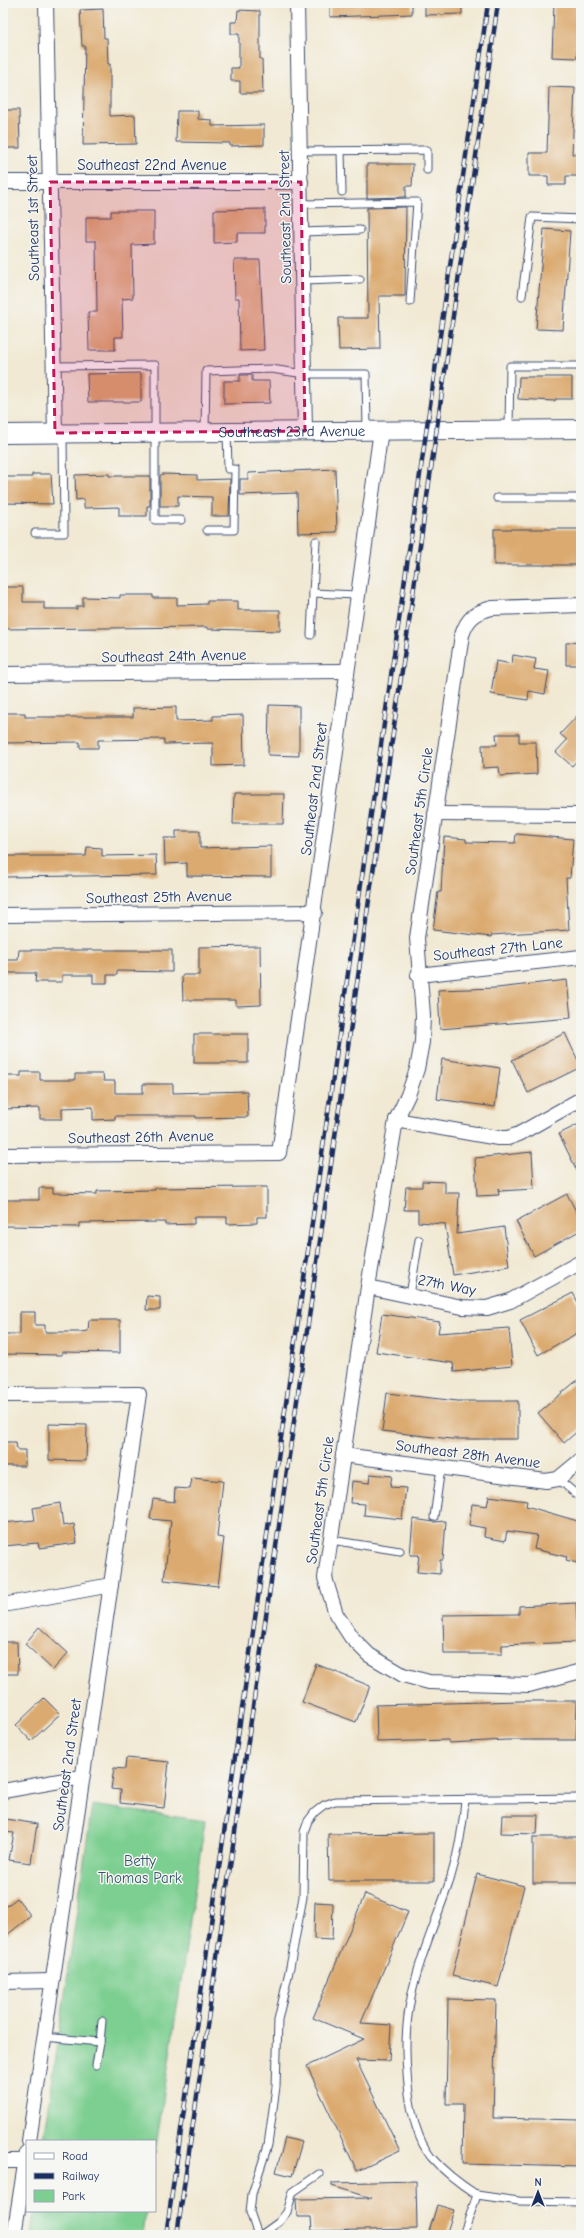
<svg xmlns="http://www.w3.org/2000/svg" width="584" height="2238" viewBox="0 0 584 2238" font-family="'Comic Neue',sans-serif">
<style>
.green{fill:#7dcf91;stroke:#4c7f78}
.building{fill:#dbaa70}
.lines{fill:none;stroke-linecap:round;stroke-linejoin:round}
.service-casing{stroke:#3b4b70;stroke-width:9}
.minor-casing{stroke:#3b4b70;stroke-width:16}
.tertiary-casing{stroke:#3b4b70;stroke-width:20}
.service{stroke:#fff;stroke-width:7}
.minor{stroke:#fff;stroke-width:14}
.tertiary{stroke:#fff;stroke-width:18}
.rail-casing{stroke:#1b2f5e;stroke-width:4.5}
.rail{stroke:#f6f6f2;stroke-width:3;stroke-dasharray:9;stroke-linecap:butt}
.marked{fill:#c2185b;fill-opacity:0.2;stroke:#c2185b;stroke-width:3;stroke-dasharray:8 5;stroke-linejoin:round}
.labels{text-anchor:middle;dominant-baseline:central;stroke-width:3;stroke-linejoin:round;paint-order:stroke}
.street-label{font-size:15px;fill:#1b2f5e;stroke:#f6f6f2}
.park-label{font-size:15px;fill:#34576b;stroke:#f6f6f2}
</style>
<rect width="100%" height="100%" fill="#f6f6f2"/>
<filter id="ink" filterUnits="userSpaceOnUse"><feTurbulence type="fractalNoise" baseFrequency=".025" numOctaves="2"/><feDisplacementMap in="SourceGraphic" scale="8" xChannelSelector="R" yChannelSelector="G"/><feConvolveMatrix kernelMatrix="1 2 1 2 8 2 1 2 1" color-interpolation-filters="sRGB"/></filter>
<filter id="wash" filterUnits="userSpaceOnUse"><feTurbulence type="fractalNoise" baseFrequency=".012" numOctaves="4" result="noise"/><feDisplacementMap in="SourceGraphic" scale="16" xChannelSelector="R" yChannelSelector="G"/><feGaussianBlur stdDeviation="0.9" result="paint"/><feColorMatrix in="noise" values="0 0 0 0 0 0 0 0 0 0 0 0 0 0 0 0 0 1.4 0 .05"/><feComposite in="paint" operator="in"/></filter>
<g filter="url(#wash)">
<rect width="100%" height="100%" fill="#f1e9d3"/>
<!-- green -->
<g class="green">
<polygon points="92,1805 205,1821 155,2154 155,2141 44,2141"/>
<polygon points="34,2211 146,2211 143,2235 31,2235"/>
</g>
<g id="blocks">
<!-- building -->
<g class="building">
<polygon points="330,3 412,3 412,14 330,17"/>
<polygon points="425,3 462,3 462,14 425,15"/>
<polygon points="554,3 579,3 577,58 552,57"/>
<polygon points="103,9 104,38 107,38 108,64 110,64 110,116 135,115 136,144 83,145 85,46 82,46 80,10"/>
<polygon points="238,10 260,11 260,59 262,59 263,93 240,93 240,81 231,81 231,68 239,68 239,34 231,34 231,22 237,22"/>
<polygon points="549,87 575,88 572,154 581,154 581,176 566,176 566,185 548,185 548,176 529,176 529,153 547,153"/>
<polygon points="3,110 19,110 20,148 3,148"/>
<polygon points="177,111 198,111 198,119 212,120 212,126 264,125 264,145 230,146 230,143 176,142"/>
<polygon points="367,164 413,164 412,186 406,186 406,197 367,198"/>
<polygon points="406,207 405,296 379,296 380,349 339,350 338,318 368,318 367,208"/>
<polygon points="265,209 265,233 237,233 237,242 214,243 214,210"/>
<polygon points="111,211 154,211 154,244 132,245 133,298 122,299 123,337 115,337 115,350 89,350 88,312 97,312 96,241 86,241 86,217 111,217"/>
<polygon points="544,229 570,231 563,330 536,329"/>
<polygon points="234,260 260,260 264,350 240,351 239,298 235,298"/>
<polygon points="141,373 141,402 88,402 87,374"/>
<polygon points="240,375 252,375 252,381 269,381 270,403 224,404 224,381 240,381"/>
<polygon points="519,377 572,377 572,399 555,399 555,401 518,399"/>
<polygon points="335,469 337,532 298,533 297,493 240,495 240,479 248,479 248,473"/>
<polygon points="32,474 51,474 53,504 3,503 3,477 32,477"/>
<polygon points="109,474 109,476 150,476 150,506 147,506 147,516 119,516 119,507 84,508 84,499 76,500 75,475"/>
<polygon points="162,474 197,475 197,480 230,479 229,516 212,516 212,497 178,496 178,506 160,506 160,476"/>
<rect x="494" y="529" width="87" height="36"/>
<polygon points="5,587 23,587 23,602 44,602 44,609 77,609 77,606 83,606 83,597 120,598 120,595 153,595 153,598 177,598 177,605 207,604 207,601 238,601 238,610 280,610 280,631 207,629 207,627 3,629"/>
<polygon points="581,642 581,665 566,665 566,643"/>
<polygon points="513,655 536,659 534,669 549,671 545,694 529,691 528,700 491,694 496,661 512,664"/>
<polygon points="269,705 299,706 299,756 268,755"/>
<polygon points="176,707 176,721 213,720 213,716 243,715 244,765 213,766 213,743 164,744 164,739 98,740 98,748 80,748 80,742 3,743 3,713 25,713 25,717 133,717 133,708"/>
<polygon points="581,712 581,756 572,766 556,752 567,740 560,734"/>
<polygon points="496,734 519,734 519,742 536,742 537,774 500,776 499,767 483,768 482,745 497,745"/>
<polygon points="234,794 284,794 283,824 233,824"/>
<polygon points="176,831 200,831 200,848 271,846 271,877 187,876 187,863 165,864 164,838 176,838"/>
<polygon points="516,834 573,839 570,878 566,878 569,930 491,935 491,937 433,930 438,892 441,892 444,837 466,839 466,842 515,843"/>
<polygon points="87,847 102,848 102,856 156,855 157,875 3,877 3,856 86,856"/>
<polygon points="260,946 261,1005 236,1006 236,1000 183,1000 182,975 199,975 199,947"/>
<polygon points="19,950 172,950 172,972 117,971 117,975 107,975 107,983 93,983 93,975 62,975 62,982 35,982 36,973 3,973 3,960 18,960"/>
<polygon points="567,980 571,1018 440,1029 438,990 497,988"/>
<polygon points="565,1033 581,1067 528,1093 512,1060"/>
<rect x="194" y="1034" width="54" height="29"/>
<polygon points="442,1059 500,1068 495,1107 437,1099"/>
<polygon points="21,1072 40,1072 40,1080 75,1080 75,1074 103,1074 104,1081 115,1081 115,1093 143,1093 143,1084 173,1084 173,1093 247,1091 248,1117 196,1118 196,1116 115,1116 115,1119 93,1120 93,1107 62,1108 62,1119 40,1119 40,1108 3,1109 3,1076 21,1076"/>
<polygon points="581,1123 581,1179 559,1134"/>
<polygon points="532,1152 534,1189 500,1191 498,1188 499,1195 477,1196 475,1158"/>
<polygon points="422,1181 445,1182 445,1193 459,1193 457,1234 504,1227 509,1266 453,1275 445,1224 418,1222 418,1210 404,1210 406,1187 422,1187"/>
<polygon points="253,1187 267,1187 267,1217 257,1217 257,1223 227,1224 227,1217 194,1217 194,1224 165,1225 165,1222 79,1223 79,1227 3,1226 3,1200 39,1200 39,1188 53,1188 53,1193 97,1194 97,1191 155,1190 155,1188"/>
<polygon points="567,1194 581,1221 581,1230 534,1256 516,1221"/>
<polygon points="573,1293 581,1308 581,1331 538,1355 520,1320"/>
<polygon points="147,1296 160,1297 160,1310 146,1310"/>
<polygon points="20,1312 35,1312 35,1325 45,1325 45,1332 80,1332 88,1331 89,1320 120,1320 120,1353 62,1352 62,1355 3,1354 3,1334 20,1334"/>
<polygon points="382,1314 440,1322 438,1333 509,1328 512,1366 454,1372 453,1363 376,1352"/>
<polygon points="581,1377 581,1428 564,1443 538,1413"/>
<polygon points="387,1393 458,1401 518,1401 518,1439 451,1439 382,1431"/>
<polygon points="49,1424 87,1425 86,1461 49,1460"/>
<polygon points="3,1442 16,1442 17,1450 25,1450 25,1466 3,1466"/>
<polygon points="370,1474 392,1476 390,1487 406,1488 402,1519 364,1515 365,1504 350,1503 352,1481 369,1483"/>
<polygon points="192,1478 223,1481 217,1537 224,1538 218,1586 164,1580 171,1521 150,1519 153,1499 174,1502 175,1488 190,1489"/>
<polygon points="489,1496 527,1501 526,1506 581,1522 581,1564 566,1560 567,1557 534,1549 537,1535 507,1531 505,1541 484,1537 485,1528 469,1525 472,1504 487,1506"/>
<polygon points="60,1503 63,1526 74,1524 77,1543 39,1548 38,1543 3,1546 3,1523 35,1520 33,1508"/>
<polygon points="413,1519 434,1522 446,1521 443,1560 440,1560 440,1574 417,1572 419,1555 410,1555"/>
<polygon points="576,1603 578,1642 502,1645 502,1654 444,1654 443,1615 519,1614 519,1606"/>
<polygon points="39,1627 68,1653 53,1670 25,1644"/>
<polygon points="4,1642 17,1642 18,1674 3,1674"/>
<polygon points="316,1664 370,1686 356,1722 302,1702"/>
<polygon points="44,1698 60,1714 31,1741 16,1725"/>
<polygon points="520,1701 577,1701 576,1740 507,1740 449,1743 449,1740 377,1742 376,1705"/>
<polygon points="126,1758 169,1762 164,1808 120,1803 121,1790 111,1789 114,1768 125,1769"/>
<polygon points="502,1815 538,1815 537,1834 501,1833"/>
<polygon points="6,1819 37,1824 31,1863 9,1860 14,1833 4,1832"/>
<polygon points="434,1833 434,1881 329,1881 328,1834"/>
<rect x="533" y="1837" width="48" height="46"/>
<polygon points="477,1874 524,1886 498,1987 452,1976"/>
<polygon points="365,1894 408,1912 361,2023 391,2025 389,2061 356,2060 400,2151 357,2171 307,2066 364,2039 313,2018"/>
<polygon points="17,1898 31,1916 3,1938 3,1909"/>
<polygon points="315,1902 333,1903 332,1940 314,1939"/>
<polygon points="448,1999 496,2000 493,2118 581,2120 581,2167 462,2164 463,2104 446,2104"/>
<polygon points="285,2138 302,2142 292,2176 276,2172"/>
<polygon points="416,2181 417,2229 312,2231 311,2217 297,2217 296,2199 372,2198 332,2186 332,2183"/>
<polygon points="437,2205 454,2210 446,2235 428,2235"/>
</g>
</g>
</g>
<g filter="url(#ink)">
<use href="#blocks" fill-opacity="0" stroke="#3b4b70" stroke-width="1"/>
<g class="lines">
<defs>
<g id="service">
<polyline points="300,151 427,150 427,170"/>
<polyline points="341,151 342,192"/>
<polyline points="302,204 417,202 410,302"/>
<polyline points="302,232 360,230"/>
<polyline points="303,281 360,279"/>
<polyline points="522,296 532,217 581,219"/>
<polyline points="53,366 155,365 155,520 181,520"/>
<polyline points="509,429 510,366 581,366"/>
<polyline points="205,431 206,371 271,369 305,374 366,374 367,430"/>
<polyline points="497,498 581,498"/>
<polyline points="207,530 234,530 235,469 228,469 227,432"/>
<polyline points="35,533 64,533 63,433"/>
<polyline points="316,541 313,593 357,595"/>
<polyline points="311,635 313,593"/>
<polyline points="410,1295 419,1240"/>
<polyline points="558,1479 581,1498"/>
<polyline points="434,1517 441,1468"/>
<polyline points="331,1540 400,1551"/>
<polyline points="44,2037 100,2042 102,2021"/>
<polyline points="96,2065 100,2042"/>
<polyline points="477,2195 519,2201 581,2202"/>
<polyline points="258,2235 250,2212 252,2194 268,2145 276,2087 278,2020 290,1967 303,1897 304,1832 308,1821 315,1812 324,1805 335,1801 581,1798"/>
<polyline points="261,2235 279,2222 287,2212 293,2192 319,2174"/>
<path d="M 463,2235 L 477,2195 C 460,2184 445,2173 431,2157 C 404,2123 402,2039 411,1998 C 419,1958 437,1919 450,1880 C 458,1854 463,1827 465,1800"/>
</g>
<g id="minor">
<polyline points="46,3 55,433"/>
<polyline points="297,3 305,431"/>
<polyline points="3,182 301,182"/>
<path d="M 581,605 L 492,608 C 475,612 467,619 462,635 L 417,938 L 423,1015 L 422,1042 L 417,1069 L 408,1095 L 396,1120 L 368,1287 L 325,1578 L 336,1614 L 351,1637 L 369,1655 L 403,1675 L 429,1682 L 529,1685 L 581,1671"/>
<polyline points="3,674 346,671"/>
<polyline points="435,814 581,815"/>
<polyline points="3,915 315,912"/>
<polyline points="418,975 581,957"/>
<polyline points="396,1120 498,1138 508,1138 519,1134 581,1099"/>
<path d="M 3,1155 L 279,1153 C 315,912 347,671 381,430"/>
<polyline points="368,1287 462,1307 487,1308 510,1301 581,1262"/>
<polyline points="3,1395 139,1394 29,2141"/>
<polyline points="343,1455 546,1481 558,1479 581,1460"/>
<polyline points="3,1605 111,1585"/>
<polyline points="3,1791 82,1777"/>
<polyline points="3,1982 52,1981"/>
<polyline points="3,2161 26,2161"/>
<polyline points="14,2235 27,2152"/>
</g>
<g id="tertiary">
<path id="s1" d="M 3,434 L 581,429"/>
</g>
</defs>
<!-- service casing -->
<use href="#service" class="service-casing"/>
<!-- minor casing -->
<use href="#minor" class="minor-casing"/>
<!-- tertiary casing -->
<use href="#tertiary" class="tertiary-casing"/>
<!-- service -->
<use href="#service" class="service"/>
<!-- minor -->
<use href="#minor" class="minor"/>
<!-- tertiary -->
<use href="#tertiary" class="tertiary"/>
<defs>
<g id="rail">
<polyline points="166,2235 488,3"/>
<polyline points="177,2235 498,3"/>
</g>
</defs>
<!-- rail casing -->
<use href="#rail" class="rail-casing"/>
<!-- rail -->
<use href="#rail" class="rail"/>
</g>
</g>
<!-- marked area -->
<path class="marked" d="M 50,182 L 301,182 L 305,431 L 55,433 Z"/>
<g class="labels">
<!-- street labels -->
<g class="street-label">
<text x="152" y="165">Southeast 22nd Avenue</text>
<text transform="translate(285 217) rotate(-91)">Southeast 2nd Street</text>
<text transform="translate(33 218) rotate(-91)">Southeast 1st Street</text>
<text stroke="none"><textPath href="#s1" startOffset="289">Southeast 23rd Avenue</textPath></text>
<text transform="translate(174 656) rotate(-1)">Southeast 24th Avenue</text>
<text transform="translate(314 789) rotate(-83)">Southeast 2nd Street</text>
<text transform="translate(419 811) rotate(-82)">Southeast 5th Circle</text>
<text transform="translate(159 897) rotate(-1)">Southeast 25th Avenue</text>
<text transform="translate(498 949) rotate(-6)">Southeast 27th Lane</text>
<text transform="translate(141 1137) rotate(-1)">Southeast 26th Avenue</text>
<text transform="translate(447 1285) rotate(11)">27th Way</text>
<text transform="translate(468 1454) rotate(7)">Southeast 28th Avenue</text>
<text transform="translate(320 1500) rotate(-82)">Southeast 5th Circle</text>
<text transform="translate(67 1765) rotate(-82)">Southeast 2nd Street</text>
</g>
<!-- park labels -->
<g class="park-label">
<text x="140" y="1861">Betty<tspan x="140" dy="17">Thomas Park</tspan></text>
</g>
</g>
<!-- margin -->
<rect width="584" height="2238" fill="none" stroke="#f6f6f2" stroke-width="16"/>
<!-- legend -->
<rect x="26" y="2140" width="130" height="72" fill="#f6f6f2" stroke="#9ea6b7"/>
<rect x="34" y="2153" width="20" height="6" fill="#ffffff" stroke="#9ea6b7"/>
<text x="62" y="2160" font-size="12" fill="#1b2f5e">Road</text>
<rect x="34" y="2173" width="20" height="6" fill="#1b2f5e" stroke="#9ea6b7"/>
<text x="62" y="2180" font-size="12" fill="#1b2f5e">Railway</text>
<rect x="34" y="2190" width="20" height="12" fill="#7dcf91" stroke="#9ea6b7"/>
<text x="62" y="2200" font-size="12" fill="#1b2f5e">Park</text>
<!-- north arrow -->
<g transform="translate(538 2192)" stroke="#f6f6f2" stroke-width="3" paint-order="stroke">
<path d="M0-3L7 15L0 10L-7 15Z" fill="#1b2f5e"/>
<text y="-6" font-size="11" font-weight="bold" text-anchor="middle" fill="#1b2f5e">N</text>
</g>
</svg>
